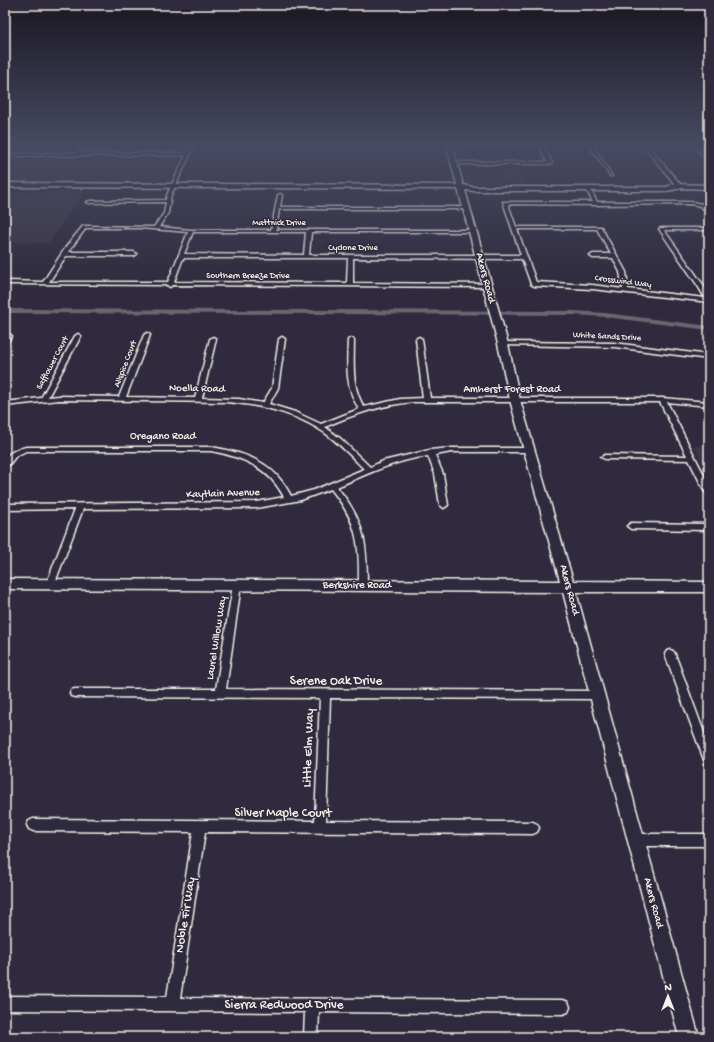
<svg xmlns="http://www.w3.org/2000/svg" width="714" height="1042" viewBox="0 0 714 1042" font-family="'Gochi Hand',sans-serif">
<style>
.built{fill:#3b3647}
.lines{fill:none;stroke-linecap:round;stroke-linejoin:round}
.canal{fill:#6a6670;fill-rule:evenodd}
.street-casing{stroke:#f4f1e8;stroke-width:3}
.secondary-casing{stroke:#f4f1e8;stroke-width:3}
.street{fill:#2f2a3d;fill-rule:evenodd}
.secondary{fill:#2f2a3d;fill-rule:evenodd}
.labels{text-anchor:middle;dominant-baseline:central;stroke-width:3;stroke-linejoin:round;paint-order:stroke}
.far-street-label{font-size:9px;fill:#f4f1e8;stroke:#2f2a3d}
.street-label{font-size:11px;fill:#f4f1e8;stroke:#2f2a3d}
.near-street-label{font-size:13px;fill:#f4f1e8;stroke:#2f2a3d}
</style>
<rect width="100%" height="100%" fill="#2f2a3d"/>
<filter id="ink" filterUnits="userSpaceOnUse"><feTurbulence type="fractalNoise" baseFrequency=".025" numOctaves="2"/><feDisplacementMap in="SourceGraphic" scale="8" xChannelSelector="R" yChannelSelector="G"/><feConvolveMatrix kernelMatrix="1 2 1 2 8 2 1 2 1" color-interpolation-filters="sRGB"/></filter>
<g filter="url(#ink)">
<!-- built -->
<g class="built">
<polygon points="182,156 170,181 165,182 5,182 5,157"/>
<polygon points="465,172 519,172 523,183 467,183"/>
<polygon points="85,191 49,243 5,242 5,193"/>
<polygon points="694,446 709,446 709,477"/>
</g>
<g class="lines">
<!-- canal -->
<polygon class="canal" points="5,309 573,311 605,313 709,326 709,330 605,317 573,315 5,313"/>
<defs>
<g id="street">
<path d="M 84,144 L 88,144 L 81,153 L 187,153 L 191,144 L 195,144 L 171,195 L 168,213 L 159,227 L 191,230 L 271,230 L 278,195 L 280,194 L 282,195 L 280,207 L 467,207 L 469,208 L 467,209 L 279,209 L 276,230 L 473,230 L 475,231 L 473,232 L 311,232 L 309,255 L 521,255 L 503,202 L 593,202 L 586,189 L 588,188 L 590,189 L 597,202 L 691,202 L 703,204 L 709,210 L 709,213 L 700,206 L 691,204 L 596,205 L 508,204 L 516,227 L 601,227 L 626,272 L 628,289 L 705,298 L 698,286 L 659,229 L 661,228 L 709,228 L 709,230 L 664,230 L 704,286 L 709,295 L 709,302 L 592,289 L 534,286 L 531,284 L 522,259 L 353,258 L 353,283 L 489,284 L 490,285 L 487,287 L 172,285 L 170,287 L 167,285 L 6,284 L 6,282 L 8,281 L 43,282 L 66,247 L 83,226 L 154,227 L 164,213 L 166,202 L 89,203 L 87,202 L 89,201 L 166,200 L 167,195 L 186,155 L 5,156 L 5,154 L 77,153 ZM 86,228 L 140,228 L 188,232 L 168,282 L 49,282 L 66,256 L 134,256 L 137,254 L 134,252 L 68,252 ZM 517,229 L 597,229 L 611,254 L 593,254 L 590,256 L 593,258 L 613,258 L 620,272 L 623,289 L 592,285 L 536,282 ZM 193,232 L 306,232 L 304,255 L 184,254 ZM 183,258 L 348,258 L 347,283 L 174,282 Z"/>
<polygon points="468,144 542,144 552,163 550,164 453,164 454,162 547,162 539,146 467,146"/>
<polygon points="588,144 592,144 612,176 610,176"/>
<polygon points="642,144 646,144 682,186 682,188 678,188"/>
<polygon points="691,144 695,144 709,159 709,162"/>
<path d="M 147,333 L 150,335 L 126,397 L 195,398 L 210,339 L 213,337 L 216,339 L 202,398 L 239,399 L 263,403 L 272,388 L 279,339 L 282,337 L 285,339 L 278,388 L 269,404 L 295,412 L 321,424 L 359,409 C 345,387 347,365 348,340 L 351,338 L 354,340 C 354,363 351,386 364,407 L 400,399 L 423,398 L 416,339 L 419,337 L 422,339 L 430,398 L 662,398 L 709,402 L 709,406 L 667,402 L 709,485 L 709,495 L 705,492 L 689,460 L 605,459 L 601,457 L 605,455 L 687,456 L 660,402 L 413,402 C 382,405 354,414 325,427 L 341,439 L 370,467 L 383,461 L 430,450 L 452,448 L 530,448 L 534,450 L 530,452 L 452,452 L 435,455 L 443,474 L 448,505 L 444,508 L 440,505 L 435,474 L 428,456 C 396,460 367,474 337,487 C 365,521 367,543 367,586 L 366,588 L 363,589 L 360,588 L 359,586 C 359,543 359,524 331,489 L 301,500 L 257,508 L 83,509 L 54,585 L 53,587 L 47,587 L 46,585 L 75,509 L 5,510 L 5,504 L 257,502 L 284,497 C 268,467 243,457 211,451 L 26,451 L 16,456 L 8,466 L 5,466 L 5,458 C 11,451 18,449 26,447 L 211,447 C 247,453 274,462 291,496 L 314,490 L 364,469 C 352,457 340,444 325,433 C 296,413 261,405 226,402 L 59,400 L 5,406 L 5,402 L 41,398 L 75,336 L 78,334 L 81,336 L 48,397 L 59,396 L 119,397 L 144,335 Z"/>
<polygon points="9,334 12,336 7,342 5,343 5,337"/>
<polygon points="503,342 614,343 709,355 709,359 614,347 501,345 500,344"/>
<polygon points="631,523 709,524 709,530 631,529 627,526"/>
<polygon points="237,582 240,583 241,585 226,689 597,691 601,692 602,695 601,698 597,699 330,698 326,821 533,822 537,824 539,828 537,832 533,834 205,832 180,998 563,1000 568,1002 570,1007 568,1012 563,1014 319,1012 318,1037 304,1037 305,1012 5,1010 5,996 167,997 193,832 33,831 29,829 27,825 29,821 33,819 315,821 320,698 75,697 71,696 70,693 71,690 75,689 216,689 233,585 234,583"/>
<polygon points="670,650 673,651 675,654 709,746 709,765 705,764 704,760 665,654 667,651"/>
<polygon points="636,834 709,834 709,846 636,846 632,844 630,840 632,836"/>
</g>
<polygon id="secondary" points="446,144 452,144 463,185 473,187 667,187 672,184 709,185 709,189 682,188 667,191 473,191 465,190 508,344 520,400 573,581 709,582 709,592 576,592 699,1037 679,1037 563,592 5,589 5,579 560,581 510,400 498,344 458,189 5,187 5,183 457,185"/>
</defs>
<!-- street casing -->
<use href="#street" class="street-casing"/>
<!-- secondary casing -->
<use href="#secondary" class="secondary-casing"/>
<!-- street -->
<use href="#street" class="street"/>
<!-- secondary -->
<use href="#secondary" class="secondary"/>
</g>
</g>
<!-- sky -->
<linearGradient id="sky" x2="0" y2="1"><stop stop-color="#1a1722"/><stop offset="0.5" stop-color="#474a62"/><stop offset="1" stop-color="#474a62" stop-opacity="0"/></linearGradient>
<rect width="714" height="290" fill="url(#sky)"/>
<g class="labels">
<!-- far-street labels -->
<g class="far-street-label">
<text x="279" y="223">Mattnick Drive</text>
<text x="353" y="248">Cyclone Drive</text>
<text x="248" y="276">Southern Breeze Drive</text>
<text transform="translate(623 282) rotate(7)">Crosswind Way</text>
<text transform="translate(607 337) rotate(3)">White Sands Drive</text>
<text transform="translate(53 363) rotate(-62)">Safflower Court</text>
<text transform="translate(126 364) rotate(-69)">Allspice Court</text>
</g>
<!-- street labels -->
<g class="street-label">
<text transform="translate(485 278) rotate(75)">Akers Road</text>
<text transform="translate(197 389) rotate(1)">Noella Road</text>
<text x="512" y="390">Amherst Forest Road</text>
<text x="163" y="437">Oregano Road</text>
<text transform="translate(223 494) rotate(-2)">Kaytlain Avenue</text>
<text x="357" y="586">Berkshire Road</text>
<text transform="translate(569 590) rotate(75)">Akers Road</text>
<text transform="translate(217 638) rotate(-81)">Laurel Willow Way</text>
<text transform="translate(653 903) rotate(75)">Akers Road</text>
</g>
<!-- near-street labels -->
<g class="near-street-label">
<text x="336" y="681">Serene Oak Drive</text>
<text transform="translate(309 748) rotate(-88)">Little Elm Way</text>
<text x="283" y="813">Silver Maple Court</text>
<text transform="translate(186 915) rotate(-81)">Noble Fir Way</text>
<text x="284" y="1005">Sierra Redwood Drive</text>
</g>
</g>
<!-- margin -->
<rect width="714" height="1042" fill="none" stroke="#2f2a3d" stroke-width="20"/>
<rect x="10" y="10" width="694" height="1022" fill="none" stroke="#f4f1e8" stroke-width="1.5" filter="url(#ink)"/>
<!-- north arrow -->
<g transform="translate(668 996)" stroke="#2f2a3d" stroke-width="3" paint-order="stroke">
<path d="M0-3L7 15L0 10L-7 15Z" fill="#f4f1e8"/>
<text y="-6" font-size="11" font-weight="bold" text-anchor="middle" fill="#f4f1e8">N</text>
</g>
</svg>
